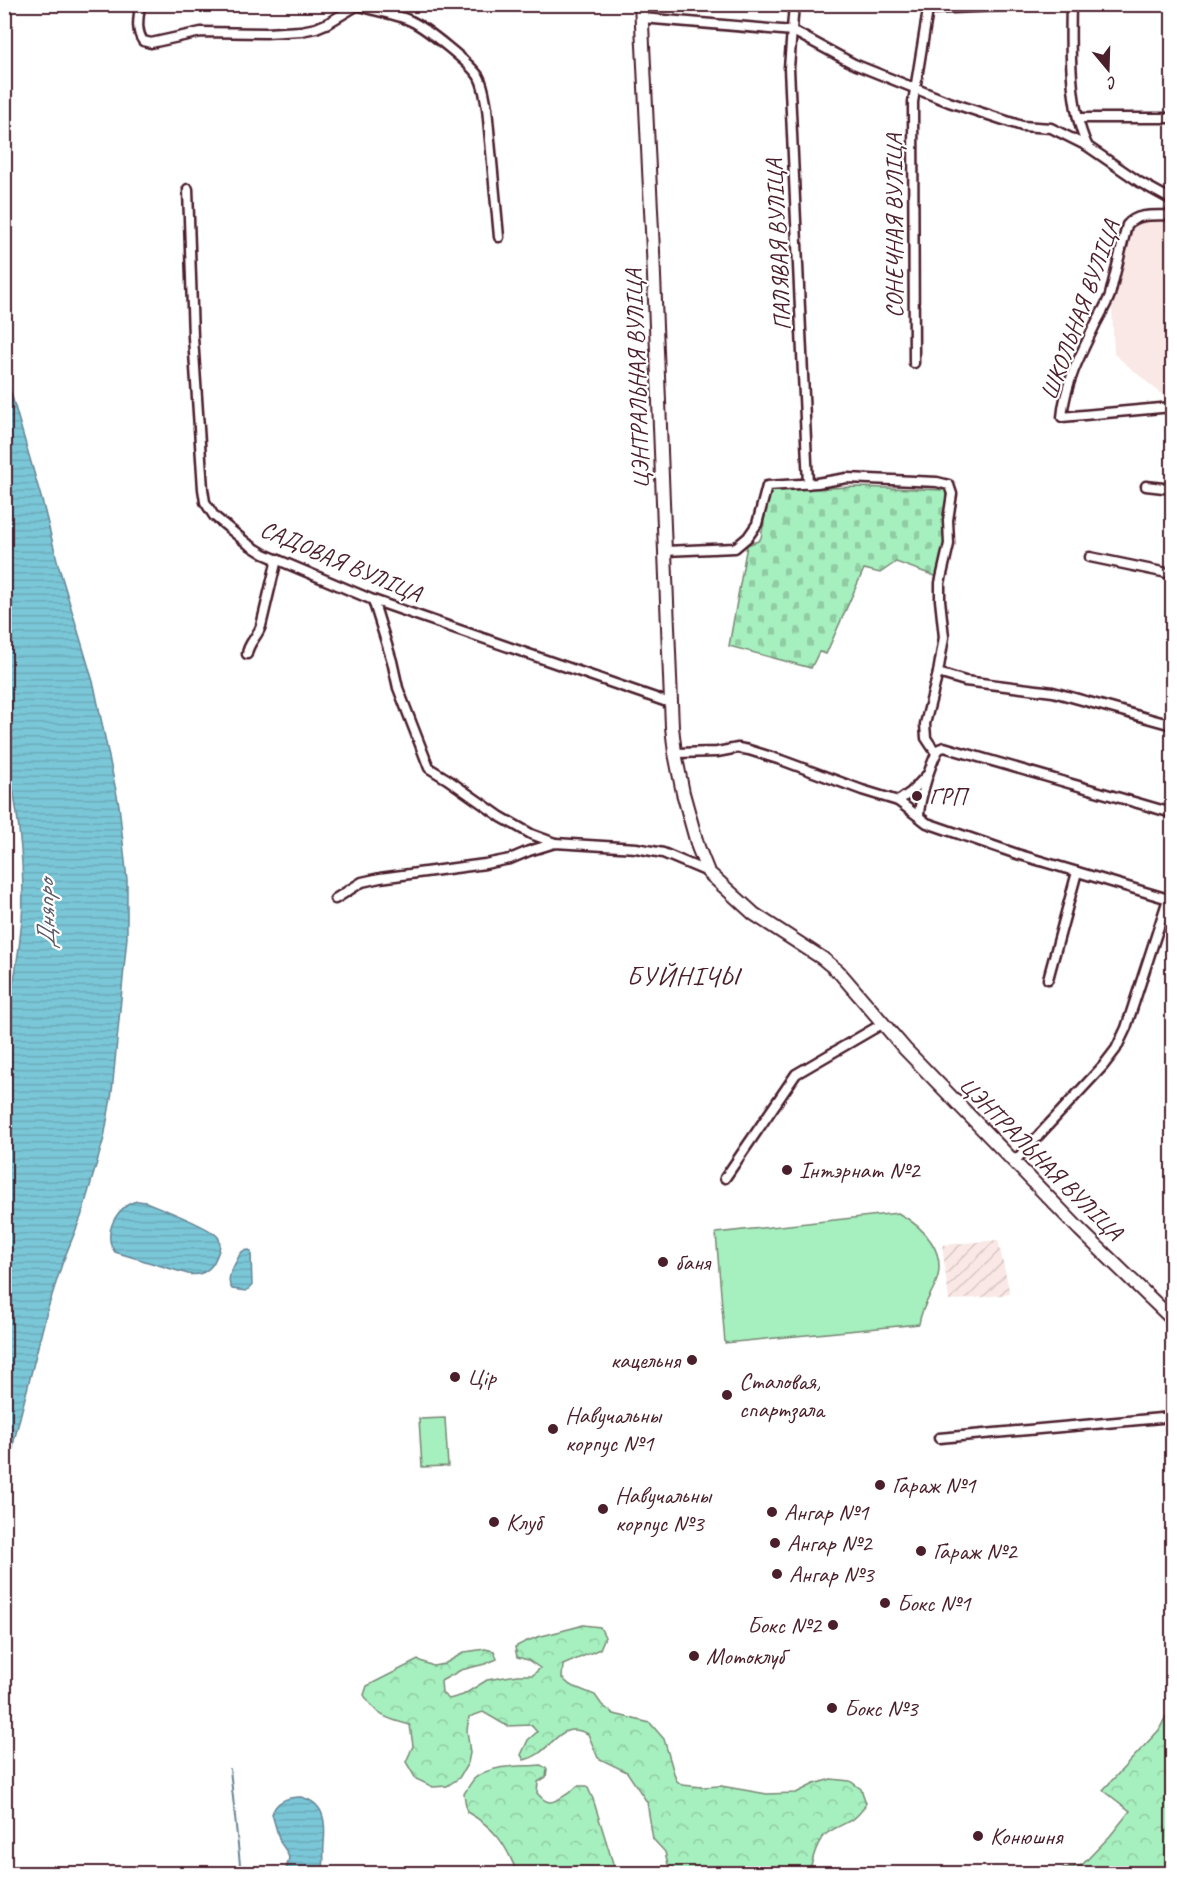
<svg xmlns="http://www.w3.org/2000/svg" width="1177" height="1878" viewBox="0 0 1177 1878" font-family="Caveat,sans-serif">
<style>
.built{fill:#f9e8e5}
.industrial{fill:url(#industrial-furrows)}
.forest{fill:url(#forest-crowns);stroke:#788774;stroke-width:1.5}
.cemetery{fill:url(#cemetery-stones);stroke:#788774;stroke-width:1.5}
.pitch{fill:#a6efbe;stroke:#788774;stroke-width:1.5}
.water{fill:url(#water-rules);stroke:#678493;stroke-width:1.5}
.lines{fill:none;stroke-linecap:round;stroke-linejoin:round}
.stream{stroke:#678493;stroke-width:2}
.street-casing{stroke:#4a1f2b;stroke-width:13}
.secondary-casing{stroke:#4a1f2b;stroke-width:16}
.street{stroke:#fff;stroke-width:8}
.secondary{stroke:#fff;stroke-width:12}
.poi-dot{fill:#4a1f2b;stroke:#fff;stroke-width:2}
.labels{text-anchor:middle;dominant-baseline:central;stroke-width:4.5;stroke-linejoin:round;paint-order:stroke}
.street-label{font-size:24px;fill:#4a1f2b;stroke:#fff}
.poi-label{font-size:24px;fill:#4a1f2b;stroke:#fff;text-anchor:start}
.water-label{font-size:26px;font-style:italic;fill:#5b5a68;stroke:#fff}
.quarter-label{font-size:27px;letter-spacing:1.5px;fill:#4a1f2b;stroke:#fff}
</style>
<defs>
<pattern id="industrial-furrows" width="10" height="10" patternUnits="userSpaceOnUse" patternTransform="scale(1.5)"><rect width="10" height="10" fill="#f9e8e5"/><path d="M-1 1l2-2M0 10L10 0M9 11l2-2" fill="none" stroke="#d7c7c5"/></pattern>
<pattern id="forest-crowns" width="20" height="18" patternUnits="userSpaceOnUse" patternTransform="scale(1.5)"><rect width="20" height="18" fill="#a6efbe"/><path d="M2 6a3 3 0 1 1 6 0M12 15a3 3 0 1 1 6 0" fill="none" stroke="#90cca3"/></pattern>
<pattern id="cemetery-stones" width="16" height="16" patternUnits="userSpaceOnUse" patternTransform="scale(1.5)"><rect width="16" height="16" fill="#a6efbe"/><path d="M2 7V4a2 2 0 0 1 4 0v3zM10 15v-3a2 2 0 0 1 4 0v3z" fill="#90cca3"/></pattern>
<pattern id="water-rules" width="6" height="5" patternUnits="userSpaceOnUse" patternTransform="scale(1.5)"><rect width="6" height="5" fill="#7ac7d8"/><path d="M0 2.5h6" fill="none" stroke="#6baaba"/></pattern>
</defs>
<rect width="100%" height="100%" fill="#fff"/>
<filter id="ink" filterUnits="userSpaceOnUse"><feTurbulence type="fractalNoise" baseFrequency=".0167" numOctaves="2"/><feDisplacementMap in="SourceGraphic" scale="12" xChannelSelector="R" yChannelSelector="G"/><feConvolveMatrix kernelMatrix="1 2 1 2 8 2 1 2 1" color-interpolation-filters="sRGB"/></filter>
<g filter="url(#ink)">
<!-- built -->
<polygon class="built" points="1172,220 1172,403 1114,354 1112,308 1126,241 1138,221"/>
<!-- industrial -->
<polygon class="industrial" points="998,1240 1010,1294 949,1301 942,1245"/>
<!-- forest -->
<g class="forest">
<path d="M 583,1625 L 600,1627 L 605,1637 L 600,1649 L 563,1665 L 562,1678 L 570,1685 L 595,1695 L 602,1705 L 614,1714 L 650,1723 L 664,1739 L 676,1780 L 682,1785 L 702,1787 L 721,1786 L 767,1794 L 796,1793 L 814,1784 L 831,1779 L 850,1781 L 861,1789 L 866,1803 C 857,1823 842,1822 826,1834 C 816,1842 812,1862 809,1873 L 670,1873 L 665,1852 L 653,1839 L 647,1802 L 627,1772 L 598,1758 L 588,1734 C 557,1718 553,1754 524,1760 L 521,1755 L 528,1740 L 537,1732 L 531,1725 L 507,1726 L 483,1712 L 469,1717 L 467,1730 L 470,1753 L 468,1763 L 459,1778 L 447,1786 L 433,1787 L 416,1779 L 406,1762 L 413,1746 L 410,1725 C 387,1719 376,1716 364,1695 L 367,1686 L 418,1660 L 433,1666 L 444,1664 L 465,1652 L 485,1649 L 494,1651 L 497,1659 L 485,1664 L 461,1670 L 441,1681 L 442,1693 L 449,1699 L 463,1695 L 487,1680 L 517,1675 L 533,1675 L 540,1668 L 528,1660 L 517,1657 L 515,1647 C 537,1634 559,1633 583,1625 Z"/>
<polygon points="1172,1704 1172,1873 1047,1873 1082,1865 1110,1836 1130,1811 1103,1790 1159,1730"/>
<path d="M 541,1765 L 547,1769 L 546,1777 L 538,1782 L 537,1793 C 541,1797 544,1802 550,1802 C 556,1802 573,1791 577,1786 L 587,1786 L 593,1799 L 616,1873 L 517,1873 C 506,1844 495,1828 467,1812 L 464,1794 C 467,1789 471,1782 475,1778 C 491,1764 521,1767 541,1765 Z"/>
</g>
<!-- cemetery -->
<polygon class="cemetery" points="856,487 946,490 945,549 938,577 896,562 880,573 864,569 826,654 819,652 811,668 729,646 747,545 758,541 761,538 769,490"/>
<!-- pitch -->
<g class="pitch">
<path d="M 898,1213 C 924,1227 949,1253 935,1285 C 929,1298 921,1309 919,1324 L 725,1343 L 716,1233 Z"/>
<polygon points="445,1418 448,1466 422,1467 419,1419"/>
</g>
<!-- water -->
<g class="water">
<path d="M 5,372 L 43,504 L 58,564 L 94,685 L 119,805 L 127,880 L 127,937 L 112,1092 L 104,1138 L 81,1217 L 62,1264 L 47,1311 L 14,1441 L 5,1511 L 4,1025 C 13,990 19,955 22,920 C 26,860 16,799 4,741 Z"/>
<path d="M 138,1201 L 146,1202 C 160,1208 211,1227 218,1237 C 223,1245 217,1256 213,1264 C 207,1272 198,1276 188,1274 L 115,1252 C 101,1235 117,1204 138,1201 Z"/>
<path d="M 249,1250 L 251,1252 L 252,1286 L 246,1291 L 232,1289 C 224,1279 235,1265 240,1254 L 243,1251 Z"/>
<path d="M 301,1797 C 325,1803 326,1822 324,1844 C 323,1854 325,1864 322,1873 L 285,1873 L 289,1858 L 287,1852 L 280,1842 L 272,1814 C 276,1801 287,1797 301,1797 Z"/>
</g>
<g class="lines">
<!-- stream -->
<polyline class="stream" points="230,1769 241,1874"/>
<defs>
<g id="street">
<path d="M 140,4 C 139,17 135,29 143,41 L 151,43 L 201,32 L 266,33 L 301,31 L 316,28 L 328,23 L 358,5"/>
<polyline points="794,4 789,68 808,484"/>
<path d="M 1071,4 C 1070,46 1069,107 1087,145"/>
<path d="M 358,5 C 375,12 395,13 411,21 C 426,28 471,64 479,77 C 484,86 485,98 487,108 L 499,237"/>
<polyline points="929,9 1051,4"/>
<polyline points="642,18 793,31 854,64 949,102 1022,126 1051,128 1087,146 1141,183 1172,200"/>
<polyline points="1078,118 1172,118"/>
<polyline points="188,189 193,337 203,489 205,502 214,516 248,544 264,554 373,600 670,703"/>
<path d="M 1172,215 C 1157,216 1138,212 1127,225 L 1110,295 C 1106,306 1100,315 1095,325 C 1080,355 1065,384 1062,417 L 1172,407"/>
<polyline points="914,363 913,102 929,4"/>
<polyline points="1146,486 1172,489"/>
<polyline points="665,551 735,548 748,537 757,524 767,486 817,483 847,478 937,482 949,485 952,494 948,520 949,544 940,583 940,600 944,637 938,673 965,681 1053,692 1172,725"/>
<polyline points="1090,557 1172,574"/>
<polyline points="373,600 392,661 398,688 429,768 447,779 501,817 531,834 555,843"/>
<path d="M 247,654 C 248,643 258,636 261,626 L 277,559"/>
<polyline points="675,753 717,752 738,748 749,750 781,760 862,790 898,801 927,823 1017,854 1172,900"/>
<polyline points="936,753 926,738 925,724 938,673"/>
<polyline points="898,801 911,792 927,775"/>
<path d="M 919,816 C 919,801 931,761 939,749 L 944,747 L 1172,813"/>
<polyline points="335,899 362,882 380,878 485,864 510,859 529,851 555,843 636,848 663,853 708,872"/>
<polyline points="1048,979 1077,872"/>
<polyline points="1014,1162 1103,1066 1116,1049 1126,1028 1168,899"/>
<polyline points="725,1178 796,1074 882,1024"/>
<polyline points="939,1438 1172,1417"/>
</g>
<polyline id="secondary" points="641,4 653,251 672,727 675,753 683,793 698,847 708,872 754,914 822,958 839,972 905,1049 1080,1230 1172,1319"/>
</defs>
<!-- street casing -->
<use href="#street" class="street-casing"/>
<!-- secondary casing -->
<use href="#secondary" class="secondary-casing"/>
<!-- street -->
<use href="#street" class="street"/>
<!-- secondary -->
<use href="#secondary" class="secondary"/>
</g>
</g>
<!-- markers -->
<g class="poi-dot">
<circle cx="917" cy="796" r="6"/>
<circle cx="787" cy="1170" r="6"/>
<circle cx="663" cy="1262" r="6"/>
<circle cx="692" cy="1360" r="6"/>
<circle cx="455" cy="1377" r="6"/>
<circle cx="727" cy="1395" r="6"/>
<circle cx="553" cy="1429" r="6"/>
<circle cx="880" cy="1485" r="6"/>
<circle cx="603" cy="1509" r="6"/>
<circle cx="772" cy="1512" r="6"/>
<circle cx="494" cy="1522" r="6"/>
<circle cx="775" cy="1543" r="6"/>
<circle cx="921" cy="1551" r="6"/>
<circle cx="777" cy="1574" r="6"/>
<circle cx="885" cy="1603" r="6"/>
<circle cx="833" cy="1625" r="6"/>
<circle cx="694" cy="1656" r="6"/>
<circle cx="832" cy="1708" r="6"/>
<circle cx="978" cy="1836" r="6"/>
</g>
<g class="labels">
<!-- street labels -->
<g class="street-label">
<text transform="translate(894 226) rotate(-90)">СОНЕЧНАЯ ВУЛІЦА</text>
<text transform="translate(778 245) rotate(-93)">ПАЛЯВАЯ ВУЛІЦА</text>
<text transform="translate(1080 310) rotate(-70)">ШКОЛЬНАЯ ВУЛІЦА</text>
<text transform="translate(637 379) rotate(-92)">ЦЭНТРАЛЬНАЯ ВУЛІЦА</text>
<text transform="translate(341 561) rotate(23)">САДОВАЯ ВУЛІЦА</text>
<text transform="translate(1041 1158) rotate(45)">ЦЭНТРАЛЬНАЯ ВУЛІЦА</text>
</g>
<!-- poi labels -->
<g class="poi-label">
<text x="929" y="796">ГРП</text>
<text x="799" y="1170">Інтэрнат №2</text>
<text x="675" y="1262">баня</text>
<text x="680" y="1360" text-anchor="end">кацельня</text>
<text x="467" y="1377">Цір</text>
<text x="739" y="1381">Сталовая,<tspan x="739" dy="28">спартзала</tspan></text>
<text x="565" y="1415">Навучальны<tspan x="565" dy="28">корпус №1</tspan></text>
<text x="892" y="1485">Гараж №1</text>
<text x="615" y="1495">Навучальны<tspan x="615" dy="28">корпус №3</tspan></text>
<text x="784" y="1512">Ангар №1</text>
<text x="506" y="1522">Клуб</text>
<text x="787" y="1543">Ангар №2</text>
<text x="933" y="1551">Гараж №2</text>
<text x="789" y="1574">Ангар №3</text>
<text x="897" y="1603">Бокс №1</text>
<text x="821" y="1625" text-anchor="end">Бокс №2</text>
<text x="706" y="1656">Мотоклуб</text>
<text x="844" y="1708">Бокс №3</text>
<text x="990" y="1836">Конюшня</text>
</g>
<!-- water labels -->
<g class="water-label">
<text transform="translate(46 914) rotate(-91)">Дняпро</text>
</g>
<!-- quarter labels -->
<g class="quarter-label">
<text x="683" y="976">БУЙНІЧЫ</text>
</g>
</g>
<!-- margin -->
<rect width="1177" height="1878" fill="none" stroke="#fff" stroke-width="24"/>
<rect x="12" y="12" width="1153" height="1854" fill="none" stroke="#4a1f2b" stroke-width="2" filter="url(#ink)"/>
<!-- north arrow -->
<g transform="translate(1108 69) rotate(161)" stroke="#ffffff" stroke-width="4.5" paint-order="stroke">
<path d="M0-4.5L10 22L0 15L-10 22Z" fill="#4a1f2b"/>
<text y="-9" font-size="16" font-weight="bold" text-anchor="middle" fill="#4a1f2b">С</text>
</g>
</svg>
